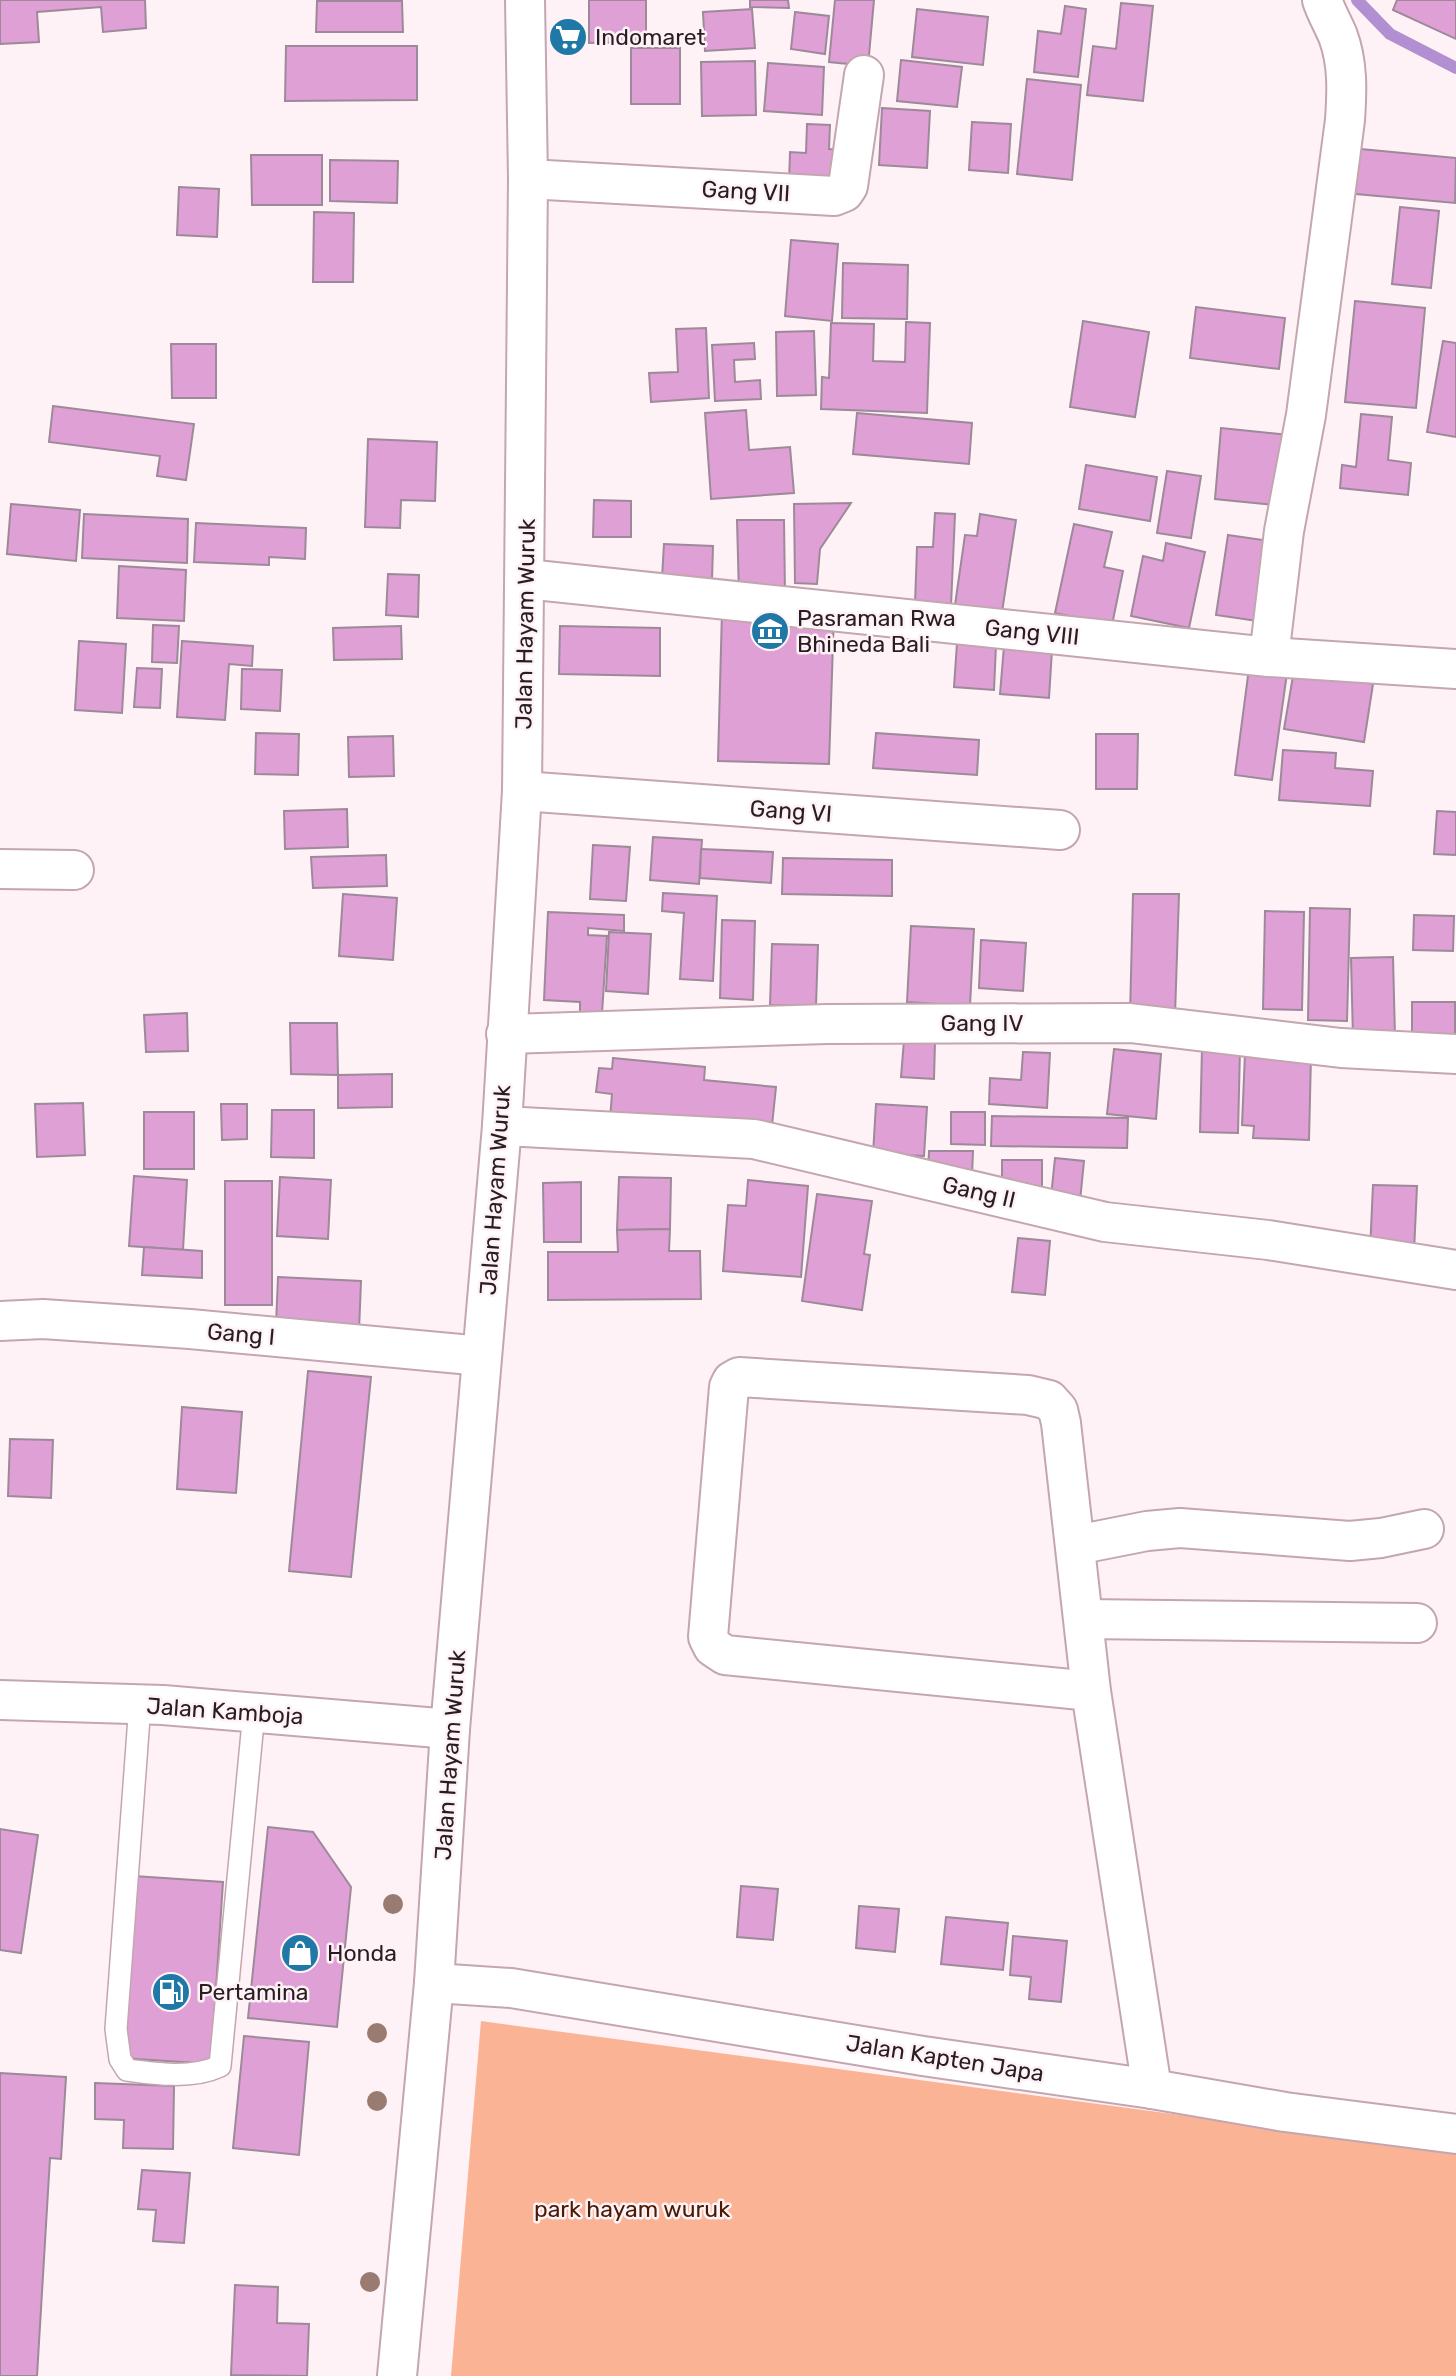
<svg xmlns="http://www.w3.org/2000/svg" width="1456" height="2376" viewBox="0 0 1456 2376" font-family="Rubik,sans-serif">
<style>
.green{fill:#fbb395}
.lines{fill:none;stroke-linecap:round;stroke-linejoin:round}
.stream{stroke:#b28fd0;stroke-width:12}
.building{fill:#dfa0d5;stroke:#9e899a;stroke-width:2}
.service-casing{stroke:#c3a6b0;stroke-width:24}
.minor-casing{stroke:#c3a6b0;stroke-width:42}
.tertiary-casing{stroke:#c3a6b0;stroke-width:42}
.secondary-casing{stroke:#c3a6b0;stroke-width:42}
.service{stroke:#fff;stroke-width:21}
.minor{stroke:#fff;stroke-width:38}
.tertiary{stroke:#fff;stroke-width:38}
.secondary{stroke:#fff;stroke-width:38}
.tree{fill:#9a7b71}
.labels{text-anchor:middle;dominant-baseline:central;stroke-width:5;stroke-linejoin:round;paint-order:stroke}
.poi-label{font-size:23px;fill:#281d21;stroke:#fef2f6;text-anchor:start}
.street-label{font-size:23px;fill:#281d21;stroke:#fef2f6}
.park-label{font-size:23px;fill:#491a04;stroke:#fef2f6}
</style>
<rect width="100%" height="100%" fill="#fef2f6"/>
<!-- green -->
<polygon class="green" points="481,2021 1456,2152 1456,2376 451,2376"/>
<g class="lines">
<!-- stream -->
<polyline class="stream" points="1357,0 1390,34 1456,68"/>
</g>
<!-- building -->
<g class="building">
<polygon points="0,0 145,0 146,28 103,32 101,7 37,12 39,42 0,44"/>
<polygon points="589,0 646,0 646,42 589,43"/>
<polygon points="750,0 788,0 789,8 750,7"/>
<polygon points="835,0 874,0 868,66 829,62"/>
<polygon points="1397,0 1456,0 1456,39 1393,10"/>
<polygon points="317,1 402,1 403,32 316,32"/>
<polygon points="1121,3 1153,6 1143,101 1087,95 1093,46 1116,49"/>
<polygon points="1065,6 1086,9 1078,77 1034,72 1038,31 1061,34"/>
<polygon points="752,9 755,48 705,51 703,12"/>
<polygon points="917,9 988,17 983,65 912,57"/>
<polygon points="795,12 829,16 825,54 791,49"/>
<polygon points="286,46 417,46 417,100 285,101"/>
<rect x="631" y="48" width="49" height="56"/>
<polygon points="901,60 962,67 957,107 897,101"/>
<polygon points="755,61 756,115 702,116 701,62"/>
<polygon points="768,63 824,67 822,115 764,111"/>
<polygon points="1027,79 1081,85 1072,180 1017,174"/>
<polygon points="882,108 930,111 927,168 879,165"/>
<polygon points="972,122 1011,124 1008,173 969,170"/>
<polygon points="807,124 830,125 829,149 847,150 845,185 789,183 790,152 806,153"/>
<polygon points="1350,148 1456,158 1455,203 1345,193"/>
<polygon points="251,155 322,155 322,205 252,205"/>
<polygon points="330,160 398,161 397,203 330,201"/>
<polygon points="179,187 219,189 217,237 177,235"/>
<polygon points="1400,207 1439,211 1431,288 1392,284"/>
<polygon points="314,212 354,213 353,282 313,282"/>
<polygon points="791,240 838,244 832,321 785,316"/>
<polygon points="843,263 908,265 907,319 842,318"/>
<polygon points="1355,301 1425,308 1416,408 1345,402"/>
<polygon points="1196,307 1285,318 1279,369 1190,358"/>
<polygon points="1083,321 1149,332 1135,417 1070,407"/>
<polygon points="906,322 930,323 927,413 821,409 822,377 829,378 831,323 874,324 873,361 905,362"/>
<polygon points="706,328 709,398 651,402 649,373 678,372 676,329"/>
<polygon points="814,331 816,395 777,396 776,332"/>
<polygon points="1443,341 1456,343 1456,437 1427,432"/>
<polygon points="754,343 755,359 734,360 735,382 760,380 761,399 715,401 712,345"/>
<polygon points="171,344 216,344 216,398 172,398"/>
<polygon points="53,406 194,424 186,480 157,476 160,456 49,442"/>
<polygon points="746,410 749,450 790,447 794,493 711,499 705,413"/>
<polygon points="857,413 972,423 969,464 853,454"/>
<polygon points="1361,414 1392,417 1388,460 1411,463 1408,495 1340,488 1342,465 1356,467"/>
<polygon points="1221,428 1289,435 1283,506 1215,499"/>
<polygon points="368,439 437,442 435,501 401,500 400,528 365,527"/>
<polygon points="1086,465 1157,477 1150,521 1079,509"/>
<polygon points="1167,471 1201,476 1191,538 1157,533"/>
<polygon points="594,500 631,501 631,537 593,537"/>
<polygon points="851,503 820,549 817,584 795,583 794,504"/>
<polygon points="11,504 80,510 76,561 7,554"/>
<polygon points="935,513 955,514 951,606 915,604 917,547 933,547"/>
<polygon points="84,514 188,519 187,563 82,558"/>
<polygon points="980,514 1016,520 1002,612 955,605 965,535 977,536"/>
<polygon points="737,520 784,520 785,594 739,595"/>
<polygon points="196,523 306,528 305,559 269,557 269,565 194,562"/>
<polygon points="1074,524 1112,532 1104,567 1123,571 1112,625 1055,613"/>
<polygon points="1228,535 1270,541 1258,621 1216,615"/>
<polygon points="1166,543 1205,552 1189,628 1131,616 1143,556 1163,561"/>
<polygon points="664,544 713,546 712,580 662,578"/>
<polygon points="119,566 186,570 184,621 117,618"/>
<polygon points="388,574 419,575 418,617 386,615"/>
<polygon points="722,611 834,614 829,764 718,761"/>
<polygon points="153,625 179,626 177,663 152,662"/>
<polygon points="401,626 402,659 334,660 333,628"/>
<polygon points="560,626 660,628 660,676 559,674"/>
<polygon points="79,641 126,644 122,713 75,710"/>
<polygon points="182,641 253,646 252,666 229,664 225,720 177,717"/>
<polygon points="957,643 996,645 994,690 954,687"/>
<polygon points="1004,646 1052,650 1049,698 1000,694"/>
<polygon points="137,668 162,669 160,708 134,707"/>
<polygon points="1249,668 1287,673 1272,780 1235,775"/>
<polygon points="242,669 282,670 280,711 241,709"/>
<polygon points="1294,670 1373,684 1364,742 1284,729"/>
<polygon points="256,733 299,734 298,775 255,774"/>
<polygon points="876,733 979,740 977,775 873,768"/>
<polygon points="1096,734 1138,734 1137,789 1096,789"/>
<polygon points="393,736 394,776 349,777 348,737"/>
<polygon points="1283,750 1336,753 1335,768 1373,771 1370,806 1279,800"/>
<polygon points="347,809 348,847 285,849 284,811"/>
<polygon points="1437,811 1456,812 1456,855 1434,854"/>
<polygon points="653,837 702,840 699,884 650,880"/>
<polygon points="593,845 630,847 626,901 590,899"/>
<polygon points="701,849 773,852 771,883 700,878"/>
<polygon points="386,855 387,886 313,888 311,857"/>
<polygon points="783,858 892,860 892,896 782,894"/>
<polygon points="663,893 717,896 713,981 680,979 684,913 662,911"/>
<polygon points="343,894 397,898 393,960 339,956"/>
<polygon points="1133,894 1179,894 1175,1016 1130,1015"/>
<polygon points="1310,908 1350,909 1347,1021 1308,1020"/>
<polygon points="1265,911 1304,912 1302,1010 1263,1009"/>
<polygon points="548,912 624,915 624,931 588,928 588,935 607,936 602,1014 580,1013 580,1002 544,1000"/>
<polygon points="1414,915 1454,916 1453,951 1413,950"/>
<polygon points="722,920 755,921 753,1000 720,998"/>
<polygon points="911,926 974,929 970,1006 907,1002"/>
<polygon points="609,932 651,934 648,994 606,991"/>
<polygon points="981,940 1026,943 1023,991 979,988"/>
<polygon points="772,944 818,945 816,1006 770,1005"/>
<polygon points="1393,957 1395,1037 1353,1038 1351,958"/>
<polygon points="1412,1002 1455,1002 1455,1044 1412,1043"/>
<polygon points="187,1013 188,1051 146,1052 144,1015"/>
<polygon points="290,1023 337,1023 338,1075 291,1074"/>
<polygon points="904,1040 935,1042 934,1079 901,1077"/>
<polygon points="1202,1048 1240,1049 1238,1133 1200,1132"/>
<polygon points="1114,1049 1161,1054 1156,1119 1107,1114"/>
<polygon points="1023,1052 1050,1053 1047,1108 989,1104 990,1078 1021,1080"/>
<polygon points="1245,1054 1311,1056 1309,1140 1253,1138 1254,1126 1242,1125"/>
<polygon points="613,1058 705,1067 704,1080 776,1087 771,1135 610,1119 612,1094 596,1092 599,1068 612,1069"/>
<polygon points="392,1074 392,1107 338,1108 338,1075"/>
<polygon points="83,1103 85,1155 37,1157 35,1104"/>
<polygon points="221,1104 247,1104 247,1139 222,1140"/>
<polygon points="876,1104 927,1107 924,1156 873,1154"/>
<polygon points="272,1110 314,1110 314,1158 271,1157"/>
<rect x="144" y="1112" width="50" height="57"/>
<polygon points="951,1112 985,1112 985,1145 951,1144"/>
<polygon points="992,1116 1128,1118 1127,1148 991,1146"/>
<polygon points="929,1151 973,1151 972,1176 928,1175"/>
<polygon points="1055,1158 1084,1161 1080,1201 1051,1197"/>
<rect x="1002" y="1160" width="40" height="28"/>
<polygon points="134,1176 187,1180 183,1250 129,1246"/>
<polygon points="280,1177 331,1180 328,1239 277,1236"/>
<polygon points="619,1177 671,1178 670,1229 617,1230"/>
<polygon points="748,1180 808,1186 801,1277 723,1271 728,1205 746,1206"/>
<rect x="225" y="1181" width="47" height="124"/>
<polygon points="581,1182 581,1242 544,1242 543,1183"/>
<polygon points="1373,1185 1417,1186 1414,1252 1370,1251"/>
<polygon points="817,1194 872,1201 864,1254 870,1255 862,1310 802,1301"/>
<polygon points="670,1229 669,1251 700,1251 701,1299 548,1300 548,1252 618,1252 617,1230"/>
<polygon points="1018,1238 1050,1241 1045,1295 1012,1292"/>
<polygon points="144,1247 202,1251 202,1278 142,1275"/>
<polygon points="278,1277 361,1281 359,1331 276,1325"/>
<polygon points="308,1371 371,1377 351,1577 289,1571"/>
<polygon points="182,1407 242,1412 236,1493 177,1489"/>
<polygon points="10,1439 53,1440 51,1498 8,1496"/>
<polygon points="268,1827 313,1832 351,1887 337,2027 248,2018"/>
<polygon points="0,1829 38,1835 21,1953 0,1950"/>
<polygon points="134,1876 223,1882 211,2064 122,2058"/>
<polygon points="741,1886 778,1889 773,1940 737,1937"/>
<polygon points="859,1906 899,1909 895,1952 856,1948"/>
<polygon points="946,1917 1008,1923 1003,1970 941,1964"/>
<polygon points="1013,1936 1067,1941 1061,2002 1029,1999 1031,1977 1010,1975"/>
<polygon points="244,2036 309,2042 299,2155 233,2148"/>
<polygon points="0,2073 66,2077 61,2159 50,2158 37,2376 0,2376"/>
<polygon points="95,2083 174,2086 173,2149 123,2148 124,2120 95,2119"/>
<polygon points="142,2170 190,2173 184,2243 153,2241 156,2210 138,2209"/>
<polygon points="235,2285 278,2287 277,2323 309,2324 307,2376 231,2375"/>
</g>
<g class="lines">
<defs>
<path id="service" d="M 140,1704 L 116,2029 L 120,2059 L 127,2070 C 156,2074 193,2079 220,2066 L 254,1712"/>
<g id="minor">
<polyline points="528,179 834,196 844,192 848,186 864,75"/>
<polyline points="526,579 1269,657 1456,669"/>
<path d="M 1269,657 L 1284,531 L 1306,415 L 1345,120 C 1347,91 1348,63 1338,36 C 1333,24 1326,12 1322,0"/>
<polyline points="522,791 1060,830"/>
<polyline points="0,869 74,870"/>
<polyline points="506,1034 827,1024 1130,1023 1341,1048 1456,1054"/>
<polyline points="502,1126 754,1139 1105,1222 1268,1240 1456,1270"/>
<polyline points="0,1321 43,1319 190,1329 482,1356"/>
<polyline points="1076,1545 1147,1531 1180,1528 1350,1541 1381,1538 1424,1529"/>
<polyline points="1084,1619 1417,1623"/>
<polyline points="1091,1691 725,1655 713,1647 708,1637 729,1387 732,1381 739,1377 1028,1395 1049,1400 1058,1410 1061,1423 1091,1691 1152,2089"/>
</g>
<g id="tertiary">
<polyline points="0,1700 163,1705 450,1729"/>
<polyline points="434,1983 511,1988 923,2056 1152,2089 1285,2112 1456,2134"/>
</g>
<polyline id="secondary" points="397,2376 434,1983 450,1729 502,1126 522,791 528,179 525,0"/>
</defs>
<!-- service casing -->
<use href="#service" class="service-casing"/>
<!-- minor casing -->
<use href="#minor" class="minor-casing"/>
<!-- tertiary casing -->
<use href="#tertiary" class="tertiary-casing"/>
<!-- secondary casing -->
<use href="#secondary" class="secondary-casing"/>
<!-- service -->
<use href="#service" class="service"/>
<!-- minor -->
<use href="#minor" class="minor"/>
<!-- tertiary -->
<use href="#tertiary" class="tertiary"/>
<!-- secondary -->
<use href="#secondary" class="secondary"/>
</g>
<!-- trees -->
<g class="tree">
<circle cx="393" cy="1904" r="10"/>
<circle cx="377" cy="2033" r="10"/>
<circle cx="377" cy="2101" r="10"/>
<circle cx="370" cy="2282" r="10"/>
</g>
<!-- icons -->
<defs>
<symbol id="supermarket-disc" viewBox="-11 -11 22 22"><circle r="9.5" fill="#2078a7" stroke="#fef2f6"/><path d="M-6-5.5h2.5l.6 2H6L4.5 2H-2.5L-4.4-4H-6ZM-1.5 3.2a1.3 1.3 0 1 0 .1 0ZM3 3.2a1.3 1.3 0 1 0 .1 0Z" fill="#fff"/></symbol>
<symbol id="museum-disc" viewBox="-11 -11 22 22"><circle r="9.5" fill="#2078a7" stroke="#fef2f6"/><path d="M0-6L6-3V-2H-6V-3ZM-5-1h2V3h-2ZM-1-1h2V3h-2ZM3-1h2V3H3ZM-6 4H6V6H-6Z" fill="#fff"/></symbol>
<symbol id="shop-disc" viewBox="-11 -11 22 22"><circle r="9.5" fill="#2078a7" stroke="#fef2f6"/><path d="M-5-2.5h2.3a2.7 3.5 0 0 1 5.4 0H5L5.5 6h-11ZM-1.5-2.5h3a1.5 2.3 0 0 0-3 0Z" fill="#fff"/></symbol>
<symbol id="fuel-disc" viewBox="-11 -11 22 22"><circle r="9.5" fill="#2078a7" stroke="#fef2f6"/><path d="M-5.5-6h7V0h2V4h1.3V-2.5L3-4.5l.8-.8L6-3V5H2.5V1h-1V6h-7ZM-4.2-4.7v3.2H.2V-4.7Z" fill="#fff"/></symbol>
</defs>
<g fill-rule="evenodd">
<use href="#supermarket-disc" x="546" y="15" width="44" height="44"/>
<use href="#museum-disc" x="748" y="609" width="44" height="44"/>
<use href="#shop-disc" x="278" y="1931" width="44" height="44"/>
<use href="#fuel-disc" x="149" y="1970" width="44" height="44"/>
</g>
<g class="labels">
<!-- poi labels -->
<g class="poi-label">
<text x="595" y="37">Indomaret</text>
<text x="797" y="618">Pasraman Rwa<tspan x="797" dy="26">Bhineda Bali</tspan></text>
<text x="327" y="1953">Honda</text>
<text x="198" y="1992">Pertamina</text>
</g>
<!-- street labels -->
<g class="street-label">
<text transform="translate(746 191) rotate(3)">Gang VII</text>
<text transform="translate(525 624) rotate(-89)">Jalan Hayam Wuruk</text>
<text transform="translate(1032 632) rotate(6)">Gang VIII</text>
<text transform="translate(791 811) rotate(4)">Gang VI</text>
<text x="982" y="1023">Gang IV</text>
<text transform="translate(495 1190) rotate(-86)">Jalan Hayam Wuruk</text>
<text transform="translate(979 1192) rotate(13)">Gang II</text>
<text transform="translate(241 1334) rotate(5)">Gang I</text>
<text transform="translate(225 1711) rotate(4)">Jalan Kamboja</text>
<text transform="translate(450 1755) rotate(-86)">Jalan Hayam Wuruk</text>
<text transform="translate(945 2058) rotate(9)">Jalan Kapten Japa</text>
</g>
<!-- park labels -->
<g class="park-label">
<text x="632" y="2209">park hayam wuruk</text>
</g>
</g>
</svg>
